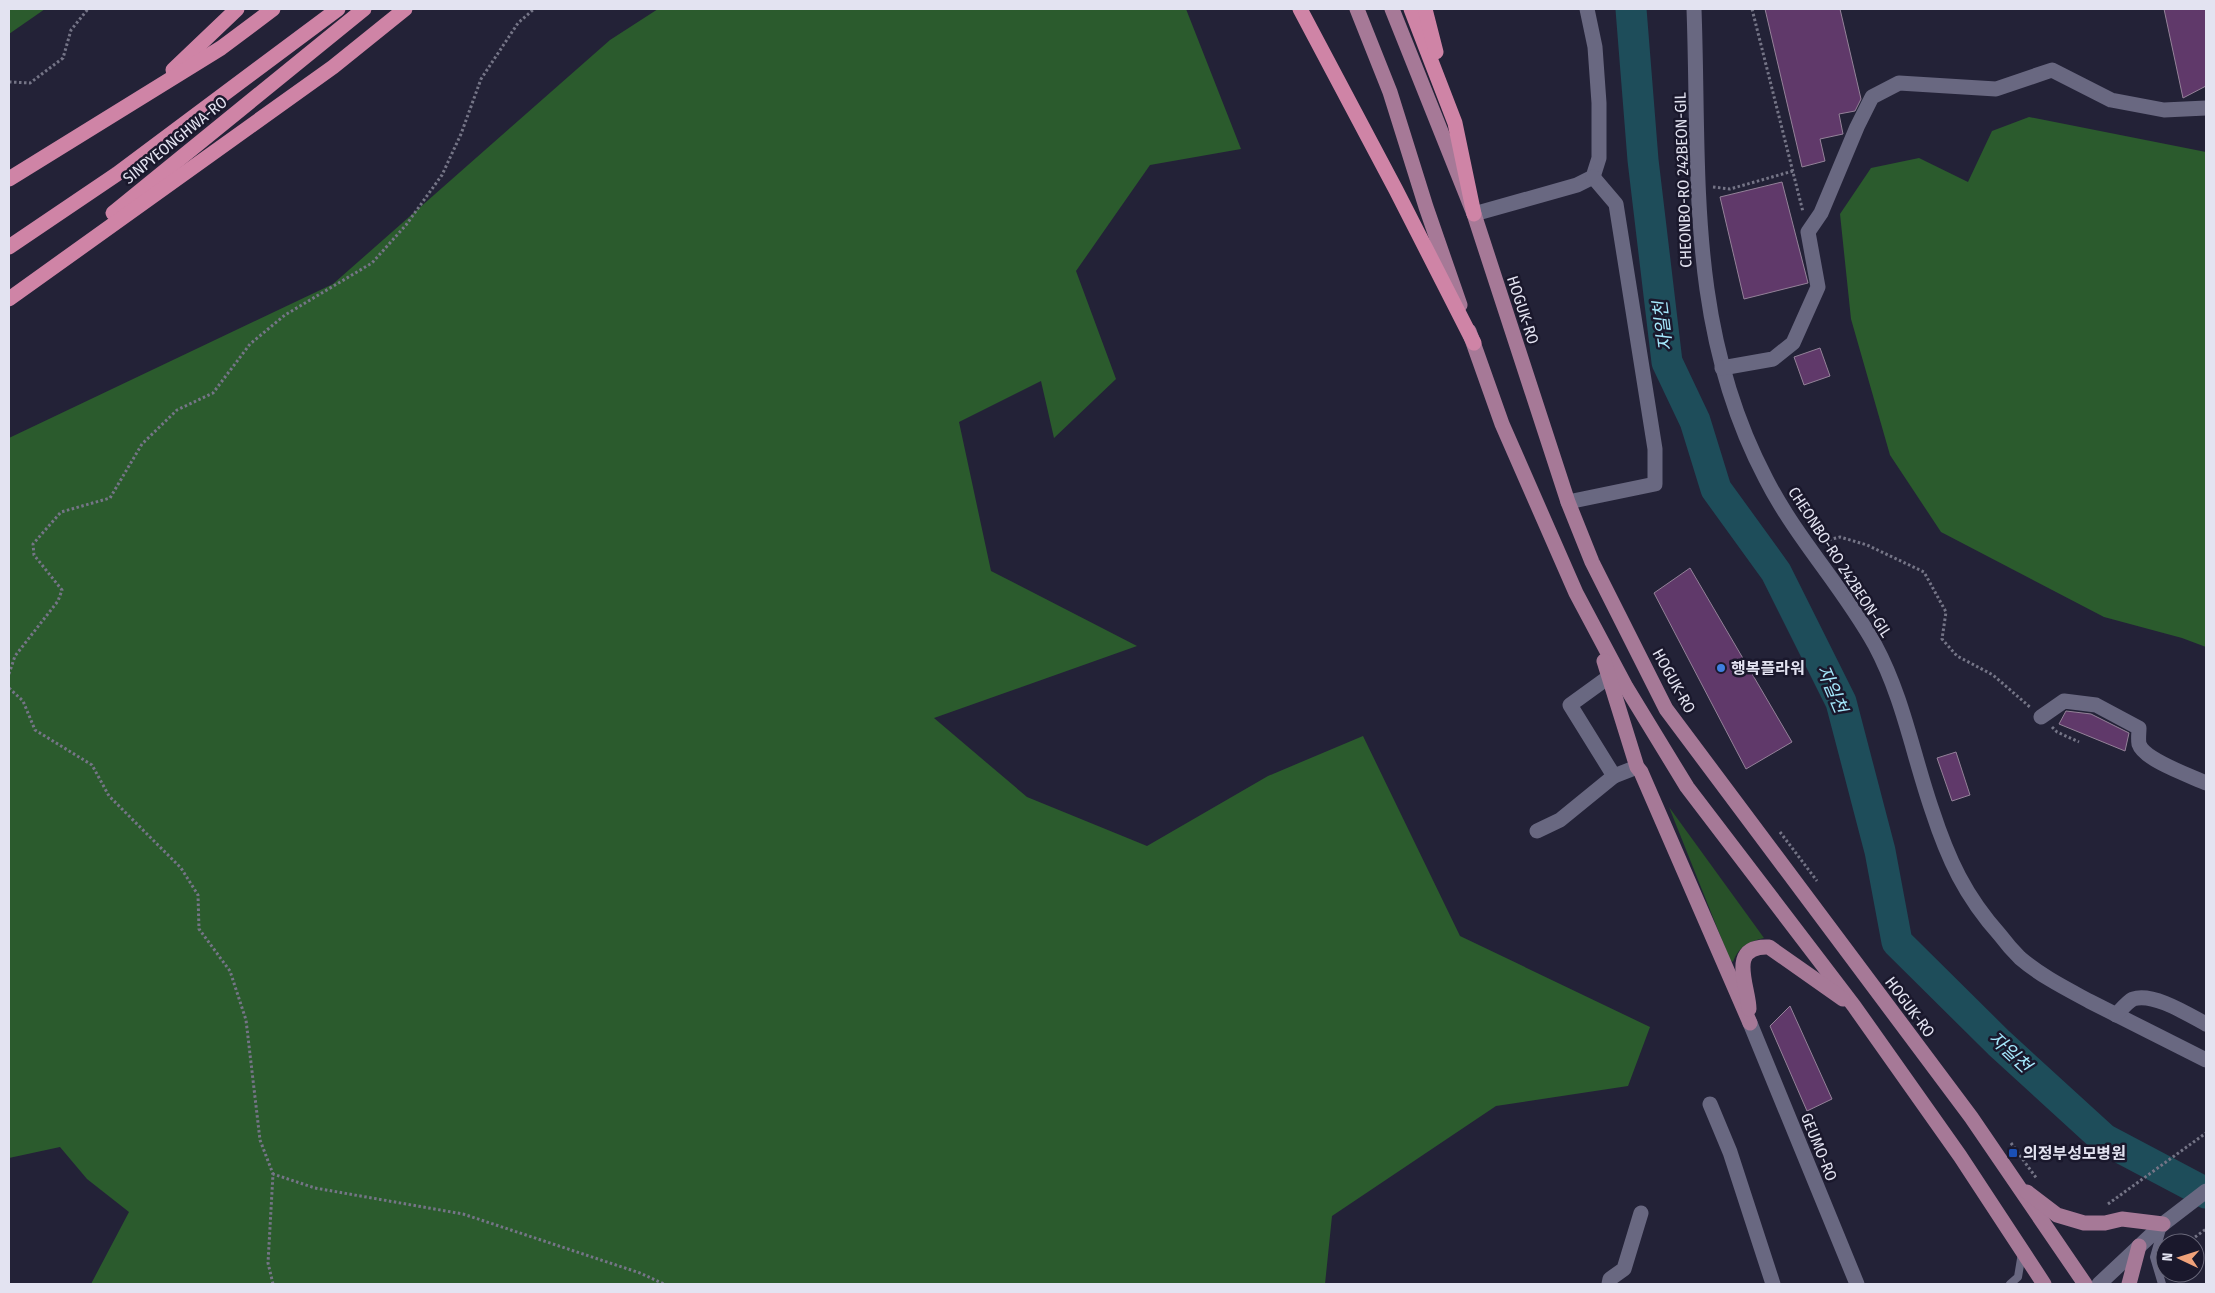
<svg xmlns="http://www.w3.org/2000/svg" width="2215" height="1293" viewBox="0 0 2215 1293" font-family="'Fira Sans Condensed','Noto Sans KR',sans-serif">
<style>
.green{fill:#285129}
.forest{fill:#2b5b2d}
.lines{fill:none;stroke-linecap:round;stroke-linejoin:round}
.river{stroke:#1e4d5a;stroke-width:31}
.building{fill:#60396a;stroke:#948299}
.path{stroke:#757587;stroke-width:3;stroke-dasharray:2.5 2.5;stroke-linecap:butt}
.lane{stroke:#696881;stroke-width:8}
.street{stroke:#696881;stroke-width:15}
.secondary{stroke:#696881;stroke-width:15}
.primary{stroke:#a67997;stroke-width:15}
.highway{stroke:#cf84a6;stroke-width:15}
.shop-dot{fill:#3f7fe0;stroke:#1a182c;stroke-width:2}
.transit-dot{fill:#1a4fb4;stroke:#1a182c;stroke-width:2}
.labels{text-anchor:middle;dominant-baseline:central;stroke-width:5;stroke-linejoin:round;paint-order:stroke}
.street-label{font-size:16px;fill:#e3e3f1;stroke:#1a182c}
.poi-label{font-size:16px;font-weight:bold;fill:#e3e3f1;stroke:#1a182c;text-anchor:start}
.water-label{font-size:18px;font-style:italic;fill:#a5e8fc;stroke:#1a182c}
</style>
<rect width="100%" height="100%" fill="#232237"/>
<!-- green -->
<path class="green" d="M 1669,807 L 1764,938 C 1748,942 1739,946 1733,962 L 1730,960 Z"/>
<!-- forest -->
<g class="forest">
<polygon points="9,9 45,9 9,34"/>
<polygon points="658,9 1186,9 1241,149 1150,165 1076,271 1116,379 1054,438 1041,381 959,422 991,571 1137,646 934,718 1027,797 1147,846 1268,776 1363,736 1460,936 1650,1027 1628,1086 1496,1106 1332,1216 1325,1284 91,1284 129,1212 87,1179 60,1147 9,1158 9,438 333,284 610,40"/>
<polygon points="2029,117 2206,152 2206,647 2182,638 2104,617 1941,532 1890,455 1851,319 1840,214 1871,168 1919,158 1968,182 1992,131"/>
</g>
<g class="lines">
<!-- river -->
<polyline class="river" points="1631,9 1643,160 1667,362 1695,421 1716,489 1776,572 1841,702 1880,851 1897,942 1999,1043 2104,1139 2206,1193"/>
</g>
<!-- building -->
<g class="building">
<polygon points="1765,9 1840,9 1861,99 1855,111 1839,114 1843,134 1820,139 1825,161 1802,167"/>
<polygon points="2164,9 2206,9 2206,86 2183,98"/>
<polygon points="1782,182 1808,283 1744,299 1720,197"/>
<polygon points="1820,348 1830,376 1804,385 1794,357"/>
<polygon points="1690,568 1792,742 1746,769 1654,593"/>
<polygon points="2066,711 2091,714 2129,733 2125,751 2059,724"/>
<polygon points="1956,752 1970,795 1952,801 1937,758"/>
<polygon points="1790,1006 1832,1099 1807,1111 1770,1026"/>
</g>
<g class="lines">
<!-- path -->
<g class="path">
<polyline points="1752,9 1803,212"/>
<polyline points="9,82 30,83 63,58 71,30 88,9"/>
<polyline points="1713,187 1730,189 1793,171"/>
<polyline points="1824,541 1840,537 1867,545 1924,572 1946,612 1942,639 1957,656 1993,675 2031,708"/>
<polyline points="9,674 15,656 58,601 62,590 34,555 33,544 61,512 110,498 142,444 177,410 213,393 250,344 285,315 372,263 406,225 442,175 461,134 481,79 518,23 534,9"/>
<polyline points="9,688 23,701 35,730 92,765 109,796 181,868 198,895 199,929 230,971 246,1020 260,1140 273,1174"/>
<polyline points="2052,727 2057,732 2079,742"/>
<polyline points="1780,832 1817,881"/>
<polyline points="2011,1143 2037,1179"/>
<polyline points="2108,1204 2206,1133"/>
<polyline points="2187,1243 2206,1229"/>
<polyline points="273,1284 268,1263 273,1174 315,1188 463,1214 640,1273 664,1284"/>
</g>
<!-- lane -->
<g class="lane">
<polyline points="2162,1229 2154,1257 2162,1284"/>
<polyline points="2010,1284 2018,1277 2022,1253"/>
</g>
<!-- street -->
<g class="street">
<path d="M 1694,9 C 1700,173 1686,327 1766,479 C 1796,538 1843,587 1875,645 C 1903,697 1913,755 1932,810 C 1948,859 1965,896 2000,935 C 2006,943 2013,951 2020,958 C 2041,976 2065,988 2089,1001 C 2128,1021 2167,1040 2206,1060"/>
<polyline points="1474,214 1577,185 1593,177 1599,158 1599,103 1595,47 1587,9"/>
<polyline points="1722,368 1773,359 1793,343 1818,287 1808,232 1821,213 1857,127 1872,97 1899,83 1996,89 2052,70 2111,100 2164,110 2206,108"/>
<polyline points="1568,502 1655,484 1655,449 1616,204 1593,177"/>
<polyline points="1610,676 1570,705 1614,776"/>
<path d="M 2041,717 L 2064,701 L 2096,705 L 2139,728 C 2139,733 2138,739 2139,744 C 2144,760 2191,776 2206,783"/>
<polyline points="1537,831 1560,820 1614,776 1637,767"/>
<path d="M 2116,1015 C 2121,1010 2127,1002 2133,999 C 2153,992 2189,1015 2206,1024"/>
<polyline points="1750,1023 1857,1284"/>
<polyline points="1710,1104 1730,1152 1773,1284"/>
<polyline points="1609,1284 1610,1279 1624,1269 1641,1213"/>
</g>
<!-- secondary -->
<polyline class="secondary" points="2099,1284 2163,1224 2206,1191"/>
<!-- primary -->
<g class="primary">
<polyline points="1357,9 1390,92 1426,207 1460,305"/>
<polyline points="1392,9 1474,214 1568,502 1592,562 1666,709 1971,1117 2085,1284"/>
<polyline points="1469,331 1502,424 1576,593 1626,687 1687,787 1854,1006 1960,1156 2044,1284"/>
<polyline points="1604,661 1637,767 1641,772 1750,1023"/>
<path d="M 1749,1009 C 1749,987 1726,945 1769,947 L 1843,999"/>
<polyline points="2027,1192 2057,1215 2084,1223 2105,1223 2122,1219 2163,1224"/>
<polyline points="2129,1284 2139,1246"/>
</g>
<!-- highway -->
<g class="highway">
<polyline points="1300,9 1396,190 1474,343"/>
<polyline points="1411,9 1455,123 1474,214"/>
<polyline points="1425,9 1436,52"/>
<polyline points="173,70 237,9"/>
<polyline points="9,179 221,48 273,9"/>
<polyline points="113,213 364,9"/>
<polyline points="9,247 117,174 338,9"/>
<polyline points="9,299 333,67 405,9"/>
</g>
</g>
<!-- markers -->
<circle class="shop-dot" cx="1721" cy="668" r="5"/>
<rect class="transit-dot" x="2008" y="1148" width="10" height="10" rx="2.5"/>
<g class="labels">
<!-- street labels -->
<g class="street-label">
<text transform="translate(175 140) rotate(-39)">SINPYEONGHWA-RO</text>
<text transform="translate(1683 180) rotate(-92)">CHEONBO-RO 242BEON-GIL</text>
<text transform="translate(1523 310) rotate(72)">HOGUK-RO</text>
<text transform="translate(1840 562) rotate(57)">CHEONBO-RO 242BEON-GIL</text>
<text transform="translate(1674 681) rotate(61)">HOGUK-RO</text>
<text transform="translate(1910 1007) rotate(53)">HOGUK-RO</text>
<text transform="translate(1819 1147) rotate(68)">GEUMO-RO</text>
</g>
<!-- poi labels -->
<g class="poi-label">
<text x="1731" y="668">행복플라워</text>
<text x="2023" y="1153">의정부성모병원</text>
</g>
<!-- water labels -->
<g class="water-label">
<text transform="translate(1663 326) rotate(-97)">자일천</text>
<text transform="translate(1832 689) rotate(67)">자일천</text>
<text transform="translate(2010 1052) rotate(43)">자일천</text>
</g>
</g>
<!-- border -->
<rect width="2215" height="1293" fill="none" stroke="#e3e3f1" stroke-width="20"/>
<!-- north arrow -->
<g transform="translate(2180 1258) rotate(274)"><circle r="24" fill="#1a182c" stroke="#6a697b"/>
<path d="M0-4L9 19L0 12L-9 19Z" fill="#f0a27a"/>
<text y="-8" font-size="14" font-weight="bold" text-anchor="middle" fill="#e3e3f1">N</text>
</g>
</svg>
